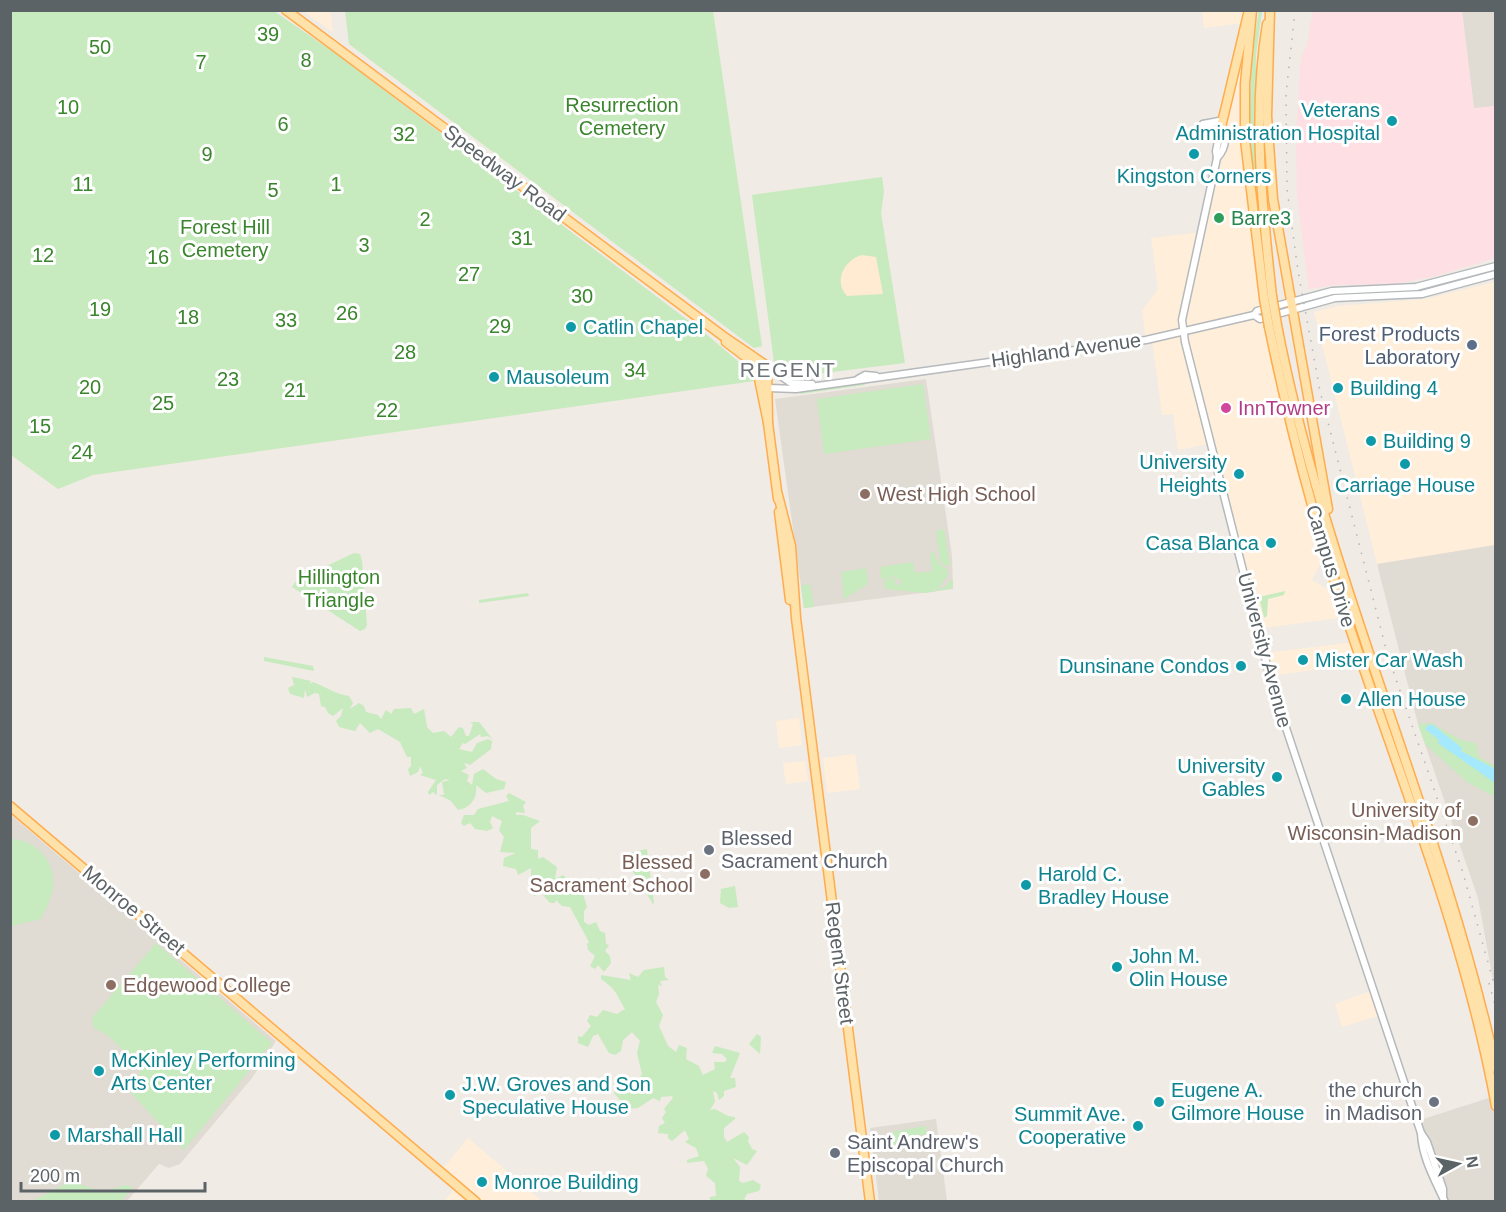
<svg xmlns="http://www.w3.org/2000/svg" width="1506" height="1212" viewBox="0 0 1506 1212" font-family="Helvetica,sans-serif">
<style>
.commercial{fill:#ffefda}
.education{fill:#e0dbd3}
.medical{fill:#fedfe3}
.green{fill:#c7eabe}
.sand{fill:#feebd1}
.water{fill:#a5e9ff}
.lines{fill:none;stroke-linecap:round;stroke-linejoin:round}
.minor-casing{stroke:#b5b9bc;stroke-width:9}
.major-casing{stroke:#ffac4e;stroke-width:11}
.minor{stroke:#fff;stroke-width:6}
.major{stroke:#ffe1aa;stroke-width:8}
.rail{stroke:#b4b5b6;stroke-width:1.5;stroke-dasharray:1.5 8;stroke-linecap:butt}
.major-bridge-casing{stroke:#ffac4e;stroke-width:11;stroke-linecap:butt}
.major-bridge{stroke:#ffe1aa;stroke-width:8}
.culture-dot{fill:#0f9aa8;stroke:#fff;stroke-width:2}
.leisure-dot{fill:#2e9e5b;stroke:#fff;stroke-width:2}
.service-dot{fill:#5c6f8a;stroke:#fff;stroke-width:2}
.hotel-dot{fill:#d1479c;stroke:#fff;stroke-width:2}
.education-dot{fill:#8d6e63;stroke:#fff;stroke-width:2}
.worship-dot{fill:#6b7280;stroke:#fff;stroke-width:2}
.labels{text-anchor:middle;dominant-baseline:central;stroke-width:6;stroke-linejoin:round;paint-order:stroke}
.park-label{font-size:20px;fill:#39852c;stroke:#fff}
.culture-label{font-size:20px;fill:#0d838f;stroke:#fff;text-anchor:start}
.street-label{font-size:20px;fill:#5c6366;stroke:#fff}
.leisure-label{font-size:20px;fill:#27864d;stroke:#fff;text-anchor:start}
.service-label{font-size:20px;fill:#4e5e75;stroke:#fff;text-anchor:end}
.hotel-label{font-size:20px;fill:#b23c85;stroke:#fff;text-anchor:start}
.education-label{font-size:20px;fill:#785e54;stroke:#fff;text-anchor:start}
.worship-label{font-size:20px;fill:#5b616d;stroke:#fff;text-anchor:start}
.neighbourhood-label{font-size:21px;letter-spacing:1.5px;fill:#6d7578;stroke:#fff}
</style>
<rect width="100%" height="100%" fill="#f0ebe4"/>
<!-- commercial -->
<g class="commercial">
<polygon points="303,11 330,11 333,31 331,31"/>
<polygon points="1202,11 1252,11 1244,98 1264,298 1316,519 1321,562 1312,580 1335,593 1346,617 1257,629 1209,444 1178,450 1173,414 1162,415 1152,339 1146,340 1142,311 1158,289 1151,238 1201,232 1244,23 1204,28"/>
<polygon points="1495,282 1495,545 1377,564 1314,312 1338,306 1425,299"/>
<polygon points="1355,642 1362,663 1270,676 1264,653"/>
<polygon points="799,718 802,745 779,748 776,721"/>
<polygon points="855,754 860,789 827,793 823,758"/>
<polygon points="805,761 808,781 786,784 783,763"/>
<polygon points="1373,990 1381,1015 1342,1027 1335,1004"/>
<polygon points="468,1138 542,1201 444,1201 457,1186 441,1171"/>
</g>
<!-- education -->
<g class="education">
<polygon points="1462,11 1495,11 1495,106 1474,109"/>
<polygon points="926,379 952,556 953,589 804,608 775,399"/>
<polygon points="1495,545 1495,991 1478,898 1418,724 1377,564"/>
<polygon points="10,814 276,1041 252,1078 180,1164 169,1168 159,1164 127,1201 11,1201"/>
<polygon points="1495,1096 1495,1201 1445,1201 1417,1121"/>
<polygon points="936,1119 947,1201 879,1201 870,1128"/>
</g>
<!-- medical -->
<polygon class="medical" points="1313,11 1462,11 1474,108 1495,106 1495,258 1432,277 1394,284 1333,285 1309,289 1297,193 1296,136 1301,57 1307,45"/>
<!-- green -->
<g class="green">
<polygon points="11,10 274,11 339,56 706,334 740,363 754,381 93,475 58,489 11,455"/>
<polygon points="345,11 713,11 762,346 754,348 349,44"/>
<path d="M 1259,11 L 1262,11 L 1256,55 L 1259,222 C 1249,151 1245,82 1259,11 Z"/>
<polygon points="882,177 884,191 881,213 905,363 791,377 774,362 752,195"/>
<polygon points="865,383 865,385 800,394 801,392"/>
<polygon points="923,384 931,439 824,454 817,399"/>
<polygon points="944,529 950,565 944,566 940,560 936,531"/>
<path d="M 933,552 L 940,565 L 947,569 L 948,575 L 939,588 L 928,591 C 940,589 946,589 952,578 L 953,586 L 950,589 L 925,593 L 885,589 L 884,582 L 891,577 L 895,578 L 896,586 L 902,582 L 894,576 L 881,580 L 880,567 L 913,562 L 915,573 L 932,571 L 930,553 Z"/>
<polygon points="354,553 360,554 362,561 367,625 365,629 360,631 292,587 297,580"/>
<polygon points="866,568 868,584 844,599 841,572"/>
<polygon points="810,584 814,607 804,608 801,586"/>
<polygon points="1285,591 1284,595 1268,599 1267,616 1264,618 1259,597"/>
<polygon points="528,593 529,596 479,603 479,600"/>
<polygon points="264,657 313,666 314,671 264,661"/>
<path d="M 292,677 L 311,681 L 309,684 L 313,682 C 326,687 335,694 349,696 L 353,703 L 350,709 L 359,703 L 364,706 L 366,712 L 378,715 L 381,719 L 386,710 L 391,714 L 394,709 L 411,708 L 414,714 L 424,709 L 427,727 L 433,733 L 444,731 L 451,737 L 459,727 L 463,728 L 466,736 L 469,736 L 473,724 L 470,722 L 479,722 L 493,740 L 488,736 L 481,737 L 480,734 L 465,744 L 463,743 L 459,749 L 472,752 L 477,743 L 488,739 L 492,741 L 491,749 L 470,765 L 464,763 L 467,768 L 461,771 L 469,775 L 467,781 L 472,785 L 474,774 L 483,769 L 496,779 L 506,782 L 504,789 L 486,793 L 476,785 C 478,797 471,808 458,810 L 451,801 L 439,795 L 444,795 L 442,782 L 450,780 L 445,779 L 437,785 L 437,795 L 433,792 L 429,795 L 428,792 L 436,780 L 420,775 L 423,773 L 420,766 L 418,772 L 410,776 L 408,769 L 411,766 L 411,757 L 407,757 L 400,742 L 378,729 L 370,733 L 360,723 L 355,731 L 339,727 L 336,721 L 341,716 L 343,708 L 333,716 L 328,713 L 325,707 L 321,706 L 319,694 L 315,693 L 307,697 L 305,689 L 304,698 L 290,694 L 288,688 L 294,685 Z"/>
<polygon points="1431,723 1461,740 1476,743 1479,757 1495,766 1495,797 1467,782 1425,744 1418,724"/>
<polygon points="509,793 526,802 523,806 525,813 516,812 516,815 523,815 540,821 531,828 531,849 538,850 538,859 543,857 557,867 555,879 563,875 577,888 579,895 583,894 587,907 584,911 584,922 589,925 596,922 600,931 605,933 606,944 609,945 605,951 610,956 611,963 604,972 598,965 595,969 590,966 595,956 588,950 587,944 589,942 570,907 562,906 556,900 555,903 550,903 543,895 547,893 543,890 540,891 541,894 533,896 535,888 543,881 539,875 531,876 531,868 518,875 516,869 503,866 504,858 516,853 500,852 504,837 499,830 502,821 492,816 490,822 493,828 487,831 475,829 470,823 464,826 461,823 464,815 474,815 478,809 509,801 506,796"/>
<path d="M 11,839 C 36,840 56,861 53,887 C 52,898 46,908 41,919 L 11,926 Z"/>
<polygon points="647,849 654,903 653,904 622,854"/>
<polygon points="735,886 738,907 729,908 720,903 721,889"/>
<polygon points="156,943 272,1043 184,1150 130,1092 142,1068 107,1035 94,1028 92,1018"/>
<path d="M 664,967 L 665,977 L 669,980 L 660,981 L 662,987 L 658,984 L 659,994 L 656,1002 L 663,1015 L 659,1026 L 668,1046 L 676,1052 L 679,1045 L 687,1048 L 686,1059 L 699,1066 L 703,1075 L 715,1069 L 714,1062 L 725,1062 L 727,1059 L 722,1054 L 712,1053 L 715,1046 L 740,1053 L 730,1078 L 735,1078 L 736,1087 L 724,1091 L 724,1096 L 719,1100 L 717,1093 L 713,1091 L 715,1102 L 710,1110 L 715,1109 L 728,1116 L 735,1117 L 735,1119 L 724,1128 L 724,1137 L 727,1142 L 744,1132 L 749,1137 L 748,1141 L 752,1149 L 757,1151 L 747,1165 L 733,1158 L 740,1167 L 739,1181 L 743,1183 L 753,1180 L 761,1185 L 759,1191 L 747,1194 L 744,1199 L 749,1201 L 710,1201 L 710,1197 L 716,1196 L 715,1183 L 706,1176 L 708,1169 L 704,1161 L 687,1163 L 687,1160 L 699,1156 L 696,1148 L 685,1142 L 689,1139 L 685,1130 L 672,1141 L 668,1138 L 668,1134 L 658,1133 L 659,1126 L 665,1123 L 662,1118 L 666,1112 L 664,1109 L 673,1098 L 672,1096 L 661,1097 L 660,1101 L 653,1098 L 638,1108 L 628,1109 L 614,1093 L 617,1087 L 629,1093 L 642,1074 L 637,1053 L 640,1041 L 632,1032 L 623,1040 L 621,1051 L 615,1055 L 609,1053 L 598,1034 L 593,1036 L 588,1047 L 578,1043 L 578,1036 L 582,1037 L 591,1026 L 587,1021 L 590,1015 L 597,1017 L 603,1010 L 617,1014 L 625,1009 C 614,990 617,991 601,979 L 601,975 L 631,980 L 629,973 L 638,977 L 644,970 Z"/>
<polygon points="757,1034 761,1037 760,1054 749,1044"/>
<polygon points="926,1126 927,1134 910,1136 914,1145 888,1149 892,1132"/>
<polygon points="71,1181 103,1192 125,1185 133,1187 121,1201 32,1201"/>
</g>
<!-- sand -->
<path class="sand" d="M 862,255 L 876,257 L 883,294 L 847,296 C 833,281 844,260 862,255 Z"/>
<!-- water -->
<polygon class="water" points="1428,725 1433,725 1462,748 1461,751 1495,769 1495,783 1438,743 1439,740 1425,729"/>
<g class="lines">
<defs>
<g id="minor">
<path d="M 1203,124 L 1219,121 C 1228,130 1227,148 1217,158 L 1182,320 L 1185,342 L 1273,689 L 1421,1133 C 1422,1158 1435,1180 1445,1202"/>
<polyline points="1203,124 1213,128 1218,138"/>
<polyline points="1217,158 1216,151 1222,123"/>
<polyline points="1254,315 1260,319 1335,298 1422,294 1496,274"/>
<polyline points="767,366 791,383 812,384"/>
<polyline points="858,379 865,375 876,376"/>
<polyline points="765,385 768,388 796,389 1146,340 1254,315 1257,311 1332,291 1416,287 1496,266"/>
<polyline points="1421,1133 1427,1142 1443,1189 1443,1197"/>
</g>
<g id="major">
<polyline points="286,10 723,336 767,366 768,423"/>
<polyline points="1252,10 1245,84 1245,140 1264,298"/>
<polyline points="1270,10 1267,116 1273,199 1328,509"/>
<path d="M 1267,24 C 1252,114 1262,206 1272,296"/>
<polyline points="1222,123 1248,14"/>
<path d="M 1277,325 C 1326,580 1440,815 1496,1068"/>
<path d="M 1269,327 C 1287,414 1309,501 1336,586 C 1392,759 1463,926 1496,1106"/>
<polyline points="726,342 747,358 758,374 768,423 778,499"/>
<polyline points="778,495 791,546 796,618 870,1202"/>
<polyline points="779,512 790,600"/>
<polyline points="10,806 476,1202"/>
</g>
</defs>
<!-- minor casing -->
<use href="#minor" class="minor-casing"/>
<!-- major casing -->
<use href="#major" class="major-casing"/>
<!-- minor -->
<use href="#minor" class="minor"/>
<!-- major -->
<use href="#major" class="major"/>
<!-- rail -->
<g class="rail">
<polyline points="1295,10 1286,94 1287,189 1298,271 1320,391 1387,653 1463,873 1496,991"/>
<polyline points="1489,983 1496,1009"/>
</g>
<defs>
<g id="major-bridge">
<polyline points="1272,296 1277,325"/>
<polyline points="1264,298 1269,327"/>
</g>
</defs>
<!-- major-bridge casing -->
<use href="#major-bridge" class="major-bridge-casing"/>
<!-- major-bridge -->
<use href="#major-bridge" class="major-bridge"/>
</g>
<!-- markers -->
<g class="culture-dot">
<circle cx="1392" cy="121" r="6"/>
<circle cx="1194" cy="154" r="6"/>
<circle cx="571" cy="327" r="6"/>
<circle cx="494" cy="377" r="6"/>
<circle cx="1338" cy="388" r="6"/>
<circle cx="1371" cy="441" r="6"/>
<circle cx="1405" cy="464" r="6"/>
<circle cx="1239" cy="474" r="6"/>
<circle cx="1271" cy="543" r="6"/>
<circle cx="1303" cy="660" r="6"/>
<circle cx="1241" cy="666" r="6"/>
<circle cx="1346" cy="699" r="6"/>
<circle cx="1277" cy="777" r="6"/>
<circle cx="1026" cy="885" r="6"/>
<circle cx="1117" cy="967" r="6"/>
<circle cx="99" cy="1071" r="6"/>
<circle cx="450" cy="1095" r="6"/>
<circle cx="1159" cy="1102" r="6"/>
<circle cx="1138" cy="1126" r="6"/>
<circle cx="55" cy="1135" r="6"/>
<circle cx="482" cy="1182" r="6"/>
</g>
<circle class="leisure-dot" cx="1219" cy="218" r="6"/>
<circle class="service-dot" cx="1472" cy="345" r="6"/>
<circle class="hotel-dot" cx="1226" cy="408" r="6"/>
<g class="education-dot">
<circle cx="865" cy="494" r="6"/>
<circle cx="1473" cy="821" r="6"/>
<circle cx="705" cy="874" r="6"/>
<circle cx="111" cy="985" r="6"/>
</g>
<g class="worship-dot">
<circle cx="709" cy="850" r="6"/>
<circle cx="1434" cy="1102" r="6"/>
<circle cx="835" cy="1153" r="6"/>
</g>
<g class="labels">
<!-- park labels -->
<g class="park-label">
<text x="268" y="34">39</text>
<text x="100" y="47">50</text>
<text x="306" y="60">8</text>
<text x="201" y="62">7</text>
<text x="622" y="105">Resurrection<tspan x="622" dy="23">Cemetery</tspan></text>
<text x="68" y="107">10</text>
<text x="283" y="124">6</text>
<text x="404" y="134">32</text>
<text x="207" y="154">9</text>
<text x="83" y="184">11</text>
<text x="336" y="184">1</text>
<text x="273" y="190">5</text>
<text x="425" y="219">2</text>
<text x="225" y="227">Forest Hill<tspan x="225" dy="23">Cemetery</tspan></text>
<text x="522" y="238">31</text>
<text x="364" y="245">3</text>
<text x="43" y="255">12</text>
<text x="158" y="257">16</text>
<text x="469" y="274">27</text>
<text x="582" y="296">30</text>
<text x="100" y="309">19</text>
<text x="347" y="313">26</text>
<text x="188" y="317">18</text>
<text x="286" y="320">33</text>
<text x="500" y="326">29</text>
<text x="405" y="352">28</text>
<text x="635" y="370">34</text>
<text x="228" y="379">23</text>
<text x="90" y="387">20</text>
<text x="295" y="390">21</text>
<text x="163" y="403">25</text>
<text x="387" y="410">22</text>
<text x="40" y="426">15</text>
<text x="82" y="452">24</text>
<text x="339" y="577">Hillington<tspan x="339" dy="23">Triangle</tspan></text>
</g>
<!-- culture labels -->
<g class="culture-label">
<text x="1380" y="110" text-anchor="end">Veterans<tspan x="1380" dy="23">Administration Hospital</tspan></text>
<text x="1194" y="176" text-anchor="middle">Kingston Corners</text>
<text x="583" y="327">Catlin Chapel</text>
<text x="506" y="377">Mausoleum</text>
<text x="1350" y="388">Building 4</text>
<text x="1383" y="441">Building 9</text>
<text x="1227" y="462" text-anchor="end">University<tspan x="1227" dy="23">Heights</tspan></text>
<text x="1405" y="485" text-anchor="middle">Carriage House</text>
<text x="1259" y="543" text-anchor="end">Casa Blanca</text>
<text x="1315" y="660">Mister Car Wash</text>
<text x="1229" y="666" text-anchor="end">Dunsinane Condos</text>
<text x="1358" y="699">Allen House</text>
<text x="1265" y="766" text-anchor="end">University<tspan x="1265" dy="23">Gables</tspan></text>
<text x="1038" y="874">Harold C.<tspan x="1038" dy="23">Bradley House</tspan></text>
<text x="1129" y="956">John M.<tspan x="1129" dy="23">Olin House</tspan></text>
<text x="111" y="1060">McKinley Performing<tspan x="111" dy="23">Arts Center</tspan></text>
<text x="462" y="1084">J.W. Groves and Son<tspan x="462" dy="23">Speculative House</tspan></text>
<text x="1171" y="1090">Eugene A.<tspan x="1171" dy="23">Gilmore House</tspan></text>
<text x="1126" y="1114" text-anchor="end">Summit Ave.<tspan x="1126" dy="23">Cooperative</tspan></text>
<text x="67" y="1135">Marshall Hall</text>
<text x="494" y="1182">Monroe Building</text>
</g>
<!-- street labels -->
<g class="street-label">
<text transform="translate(505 173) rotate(37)">Speedway Road</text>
<text transform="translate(1066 350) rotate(-8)">Highland Avenue</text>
<text transform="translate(1331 566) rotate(73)">Campus Drive</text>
<text transform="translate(1265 650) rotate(75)">University Avenue</text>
<text transform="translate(134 910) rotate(40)">Monroe Street</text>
<text transform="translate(840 963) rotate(83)">Regent Street</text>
</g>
<!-- leisure labels -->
<g class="leisure-label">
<text x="1231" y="218">Barre3</text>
</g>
<!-- service labels -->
<g class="service-label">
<text x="1460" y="334">Forest Products<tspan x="1460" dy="23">Laboratory</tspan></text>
</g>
<!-- hotel labels -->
<g class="hotel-label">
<text x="1238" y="408">InnTowner</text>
</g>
<!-- education labels -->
<g class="education-label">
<text x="877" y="494">West High School</text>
<text x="1461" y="810" text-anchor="end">University of<tspan x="1461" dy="23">Wisconsin-Madison</tspan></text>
<text x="693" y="862" text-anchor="end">Blessed<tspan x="693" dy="23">Sacrament School</tspan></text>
<text x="123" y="985">Edgewood College</text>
</g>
<!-- worship labels -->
<g class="worship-label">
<text x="721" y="838">Blessed<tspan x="721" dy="23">Sacrament Church</tspan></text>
<text x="1422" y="1090" text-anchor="end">the church<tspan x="1422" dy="23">in Madison</tspan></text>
<text x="847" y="1142">Saint Andrew's<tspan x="847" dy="23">Episcopal Church</tspan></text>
</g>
<!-- neighbourhood labels -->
<g class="neighbourhood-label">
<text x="788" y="369">REGENT</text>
</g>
</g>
<!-- border -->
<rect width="1506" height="1212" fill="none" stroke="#5c6366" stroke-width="24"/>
<!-- north arrow -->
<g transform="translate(1458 1164) rotate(82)" stroke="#ffffff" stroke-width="4.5" paint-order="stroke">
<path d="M0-4.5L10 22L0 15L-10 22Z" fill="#5c6366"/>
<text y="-9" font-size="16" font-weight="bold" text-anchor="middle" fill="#5c6366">N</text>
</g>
<!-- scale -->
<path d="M21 1182v9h184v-9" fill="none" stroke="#5c6366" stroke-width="3"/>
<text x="30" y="1182" font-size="18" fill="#5c6366" stroke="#ffffff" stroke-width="4.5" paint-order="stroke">200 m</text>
</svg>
